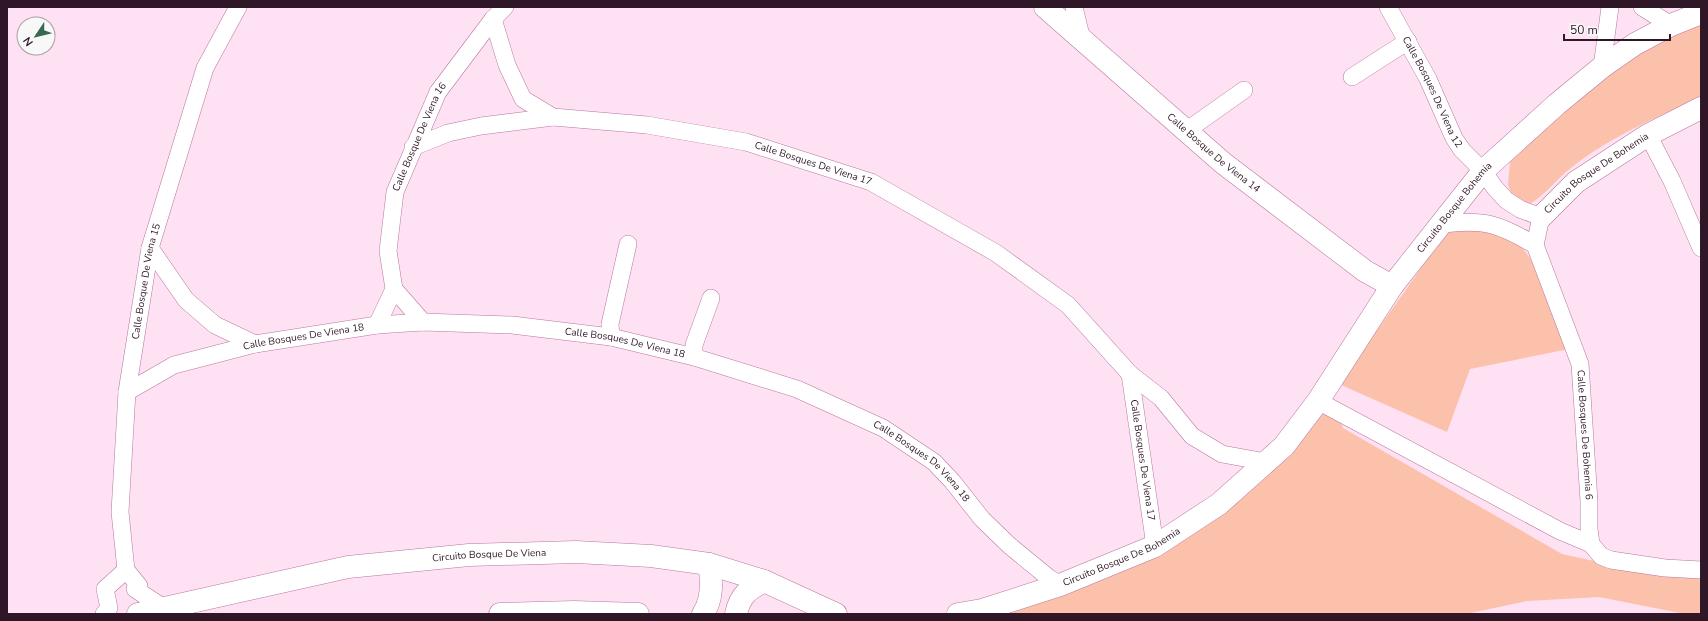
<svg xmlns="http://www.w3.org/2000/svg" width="1708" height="621" viewBox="0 0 1708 621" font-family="'Nunito Sans',sans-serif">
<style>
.green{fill:#fbc1ab}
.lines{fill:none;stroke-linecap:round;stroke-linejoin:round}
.street-casing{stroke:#b877a0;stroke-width:18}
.secondary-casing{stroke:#b877a0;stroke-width:23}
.street{stroke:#fff;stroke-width:17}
.secondary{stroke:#fff;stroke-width:22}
.labels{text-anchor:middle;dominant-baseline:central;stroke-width:4;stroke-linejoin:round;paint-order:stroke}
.street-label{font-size:10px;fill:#301727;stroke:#f8f8f8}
</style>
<rect width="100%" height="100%" fill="#fee1f2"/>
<!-- green -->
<g class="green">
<path d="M 1701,21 L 1701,97 C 1657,117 1610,137 1572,167 C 1556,179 1546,195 1528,205 L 1514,200 L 1508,185 L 1510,162 L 1571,102 L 1641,42 Z"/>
<polygon points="1451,226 1511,232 1538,269 1569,349 1470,369 1447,432 1339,384"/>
<polygon points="1320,408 1338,414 1343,428 1562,554 1594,561 1602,555 1701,572 1701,614 1685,614 1599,597 1527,601 1466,614 978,614 1193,528"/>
</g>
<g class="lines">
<defs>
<g id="street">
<polyline points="1074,7 1082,40"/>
<path id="s1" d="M 1388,7 L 1428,79 L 1454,138 L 1462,150 L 1483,171 L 1495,188 L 1506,200 L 1520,209 L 1541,217 L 1535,245 L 1580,364 L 1589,501 L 1589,529 L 1591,544 L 1601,556 L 1611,560 L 1665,568 L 1701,570"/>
<polyline points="1642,7 1671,25"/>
<path id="s2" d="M 493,19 L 507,65 L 523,99 L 553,117 L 647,125 L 746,142 L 871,182 L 996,253 L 1068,305 L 1130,374 L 1155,546"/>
<polyline points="1602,67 1610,7"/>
<polyline points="1352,77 1408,41"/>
<polyline points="1186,131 1244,90"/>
<polyline points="1648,135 1672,181 1701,248"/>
<polyline points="413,147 448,133 481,126 553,117"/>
<path d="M 1443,224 C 1485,219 1499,224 1535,245"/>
<polyline points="150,248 186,300 215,325 255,344"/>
<path id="s3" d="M 423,322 L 394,289 L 388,251 L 395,192 L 438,92 L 493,19 L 505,7"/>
<polyline points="377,325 394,289"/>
<polyline points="611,337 610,324 628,244"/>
<polyline points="694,357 694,345 711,298"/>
<polyline points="1130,374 1161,398 1192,436 1222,454 1266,462"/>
<path id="s4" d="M 127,392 L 174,365 L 209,356 L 255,344 L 377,325 L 423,322 L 512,325 L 611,337 L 694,357 L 797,389 L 883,428 L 934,462 L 952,481 L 982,519 L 1010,546 L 1049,578 L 1060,585"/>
<polyline points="1318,401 1560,531 1591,544"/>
<path id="s5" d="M 164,608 L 135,589 L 139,586 L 126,570 L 120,512 L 127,392 L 150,248 L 205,68 L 238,7"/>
<polyline points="104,614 109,608 105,589 126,570"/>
</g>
<g id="secondary">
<path id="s6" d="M 1045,7 L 1223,163 L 1365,271 L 1392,286"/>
<path id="s7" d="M 1541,217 L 1576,182 L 1648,135 L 1701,108"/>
<path id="s8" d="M 138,614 L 348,567 L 469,555 L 576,552 L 651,556 L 709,564 L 764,581 L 836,614"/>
<polyline points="500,614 574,612 638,614"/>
<path d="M 703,614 C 713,599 712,581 709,564"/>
<path d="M 736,614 C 740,595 748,590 764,581"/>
<path id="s9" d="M 958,614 L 982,610 L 1060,585 L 1155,546 L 1219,504 L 1284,446 L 1318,401 L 1392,286 L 1483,171 L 1557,104 L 1602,67 L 1635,44 L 1671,25 L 1701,13"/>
</g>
</defs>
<!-- street casing -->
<use href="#street" class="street-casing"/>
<!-- secondary casing -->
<use href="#secondary" class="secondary-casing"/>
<!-- street -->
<use href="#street" class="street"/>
<!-- secondary -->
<use href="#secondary" class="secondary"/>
</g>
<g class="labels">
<!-- street labels -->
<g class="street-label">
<text stroke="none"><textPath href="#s1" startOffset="96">Calle Bosques De Viena 12</textPath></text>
<text stroke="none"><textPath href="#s3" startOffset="202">Calle Bosque De Viena 16</textPath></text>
<text stroke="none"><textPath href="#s6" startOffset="223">Calle Bosque De Viena 14</textPath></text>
<text stroke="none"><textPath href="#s2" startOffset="386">Calle Bosques De Viena 17</textPath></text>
<text stroke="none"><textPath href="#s7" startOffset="71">Circuito Bosque De Bohemia</textPath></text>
<text stroke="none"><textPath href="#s9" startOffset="666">Circuito Bosque Bohemia</textPath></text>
<text stroke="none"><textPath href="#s5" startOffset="351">Calle Bosque De Viena 15</textPath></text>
<text stroke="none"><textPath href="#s4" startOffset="187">Calle Bosques De Viena 18</textPath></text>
<text stroke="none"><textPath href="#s4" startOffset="511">Calle Bosques De Viena 18</textPath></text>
<text stroke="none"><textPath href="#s1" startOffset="494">Calle Bosques De Bohemia 6</textPath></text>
<text stroke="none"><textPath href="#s2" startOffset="859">Calle Bosques De Viena 17</textPath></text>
<text stroke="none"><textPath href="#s4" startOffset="835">Calle Bosques De Viena 18</textPath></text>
<text stroke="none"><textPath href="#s8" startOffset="357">Circuito Bosque De Viena</textPath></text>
<text stroke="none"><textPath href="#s9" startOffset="174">Circuito Bosque De Bohemia</textPath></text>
</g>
</g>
<!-- border -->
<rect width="1708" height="621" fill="none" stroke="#301727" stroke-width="16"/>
<!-- north arrow -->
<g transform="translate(36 36) rotate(235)"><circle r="19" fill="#f8f8f8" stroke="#a89ea4"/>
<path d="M0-3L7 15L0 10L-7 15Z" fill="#346b51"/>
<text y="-6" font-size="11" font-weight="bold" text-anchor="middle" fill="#301727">N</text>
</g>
<!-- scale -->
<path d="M1564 34v6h106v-6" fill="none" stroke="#301727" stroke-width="2"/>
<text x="1570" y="34" font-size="12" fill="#301727" stroke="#f8f8f8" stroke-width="3" paint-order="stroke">50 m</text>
</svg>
